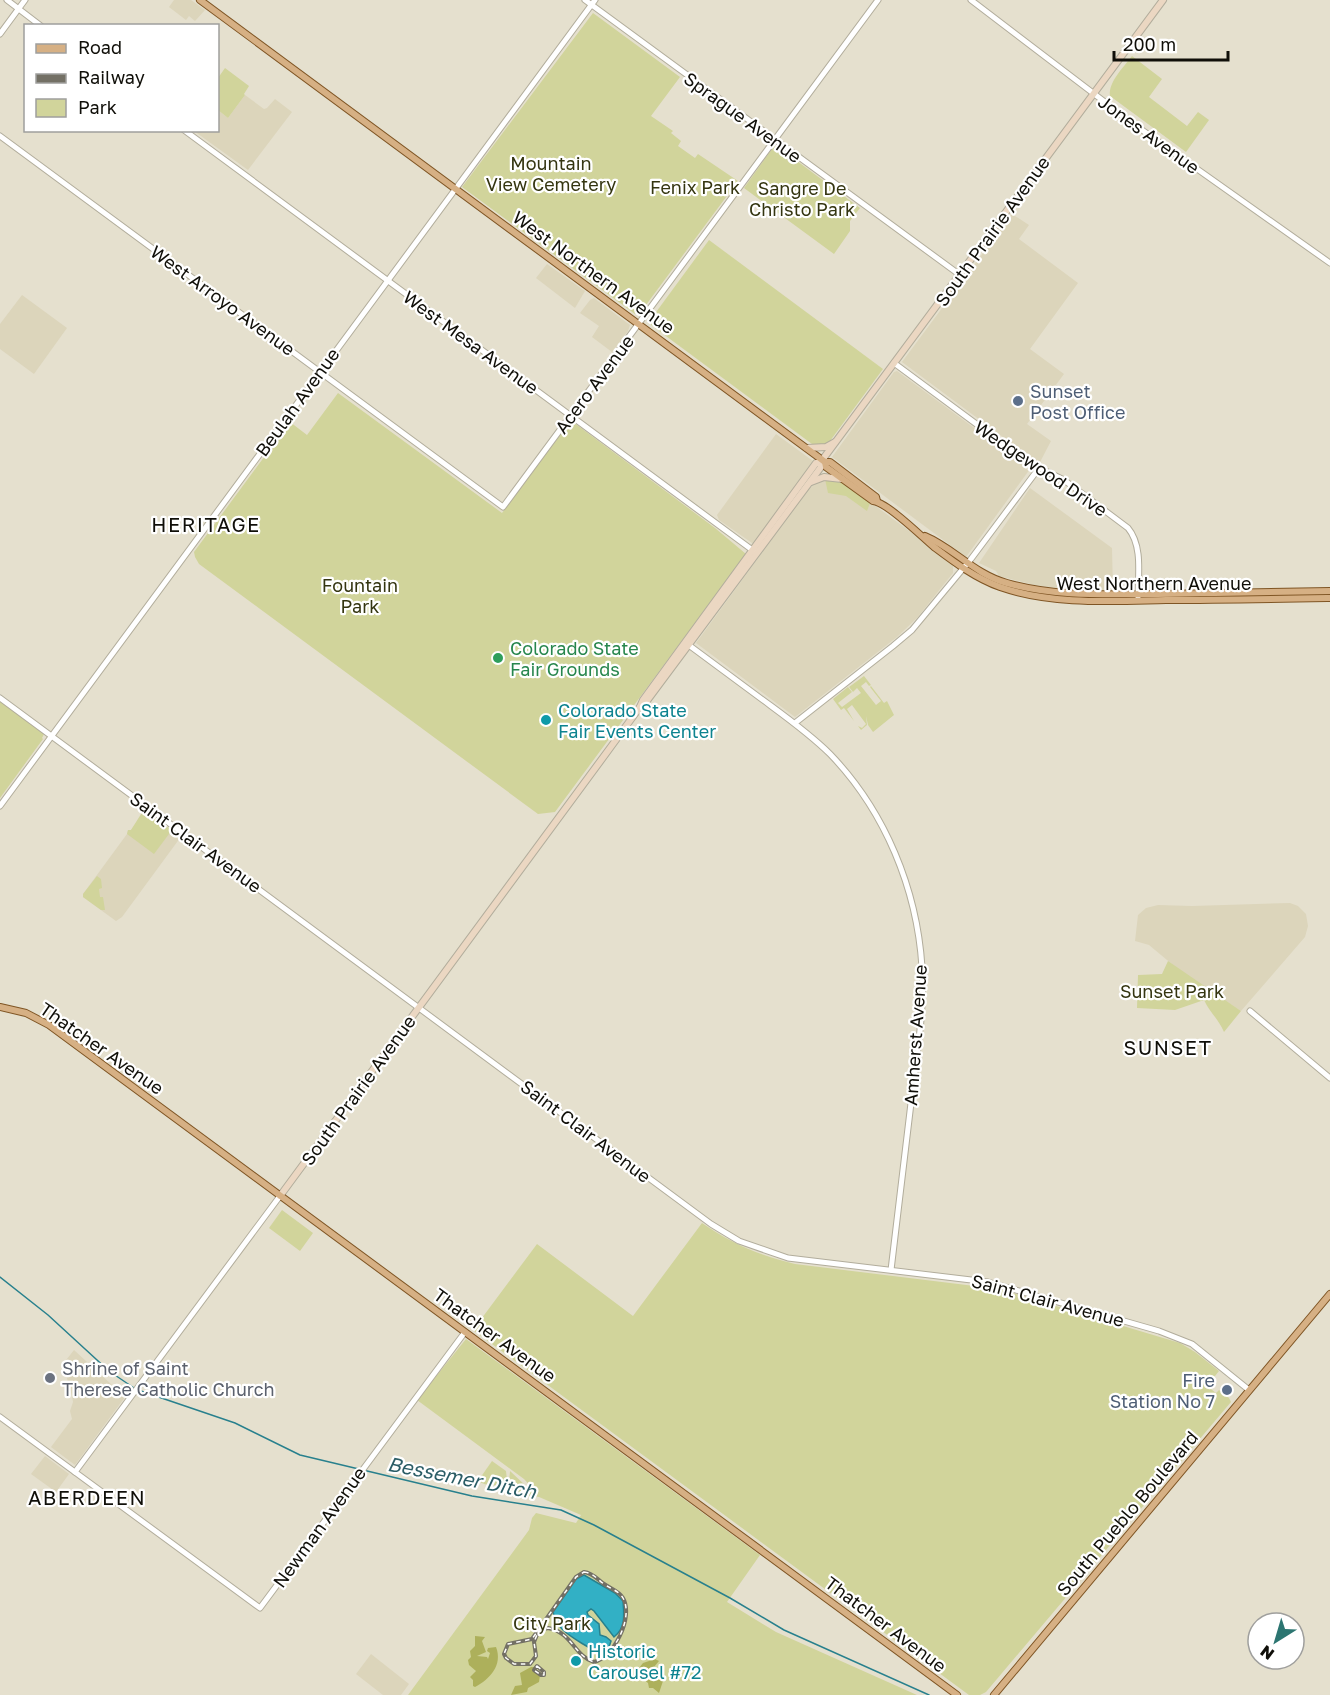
<svg xmlns="http://www.w3.org/2000/svg" width="1330" height="1695" viewBox="0 0 1330 1695" font-family="'Golos Text',sans-serif">
<style>
.built{fill:#dcd5bb}
.green{fill:#d1d49b}
.forest{fill:#adb05b}
.water{fill:#32b0c5;stroke:#28808d;stroke-width:1.5}
.lines{fill:none;stroke-linecap:round;stroke-linejoin:round}
.stream{stroke:#28808d;stroke-width:1.5}
.tertiary-casing{stroke:#b2ad9c;stroke-width:7}
.secondary-casing{stroke:#b2ad9c;stroke-width:8}
.primary-casing{stroke:#7f5524;stroke-width:8}
.tertiary{stroke:#fff;stroke-width:5}
.secondary{stroke:#ebd7c2;stroke-width:6}
.primary{stroke:#d6b084;stroke-width:6}
.rail-casing{stroke:#737065;stroke-width:4}
.rail{stroke:#fff;stroke-width:1.5;stroke-dasharray:4.5;stroke-linecap:butt}
.service-dot{fill:#5c6f8a;stroke:#fff;stroke-width:2}
.leisure-dot{fill:#2e9e5b;stroke:#fff;stroke-width:2}
.culture-dot{fill:#0f9aa8;stroke:#fff;stroke-width:2}
.worship-dot{fill:#6b7280;stroke:#fff;stroke-width:2}
.labels{text-anchor:middle;dominant-baseline:central;stroke-width:4.5;stroke-linejoin:round;paint-order:stroke}
.street-label{font-size:18px;fill:#100f09;stroke:#fff}
.park-label{font-size:18px;fill:#343510;stroke:#fff}
.service-label{font-size:18px;fill:#4e5e75;stroke:#fff;text-anchor:start}
.leisure-label{font-size:18px;fill:#27864d;stroke:#fff;text-anchor:start}
.culture-label{font-size:18px;fill:#0d838f;stroke:#fff;text-anchor:start}
.worship-label{font-size:18px;fill:#5b616d;stroke:#fff;text-anchor:start}
.neighbourhood-label{font-size:20px;letter-spacing:1.5px;fill:#100f09;stroke:#fff}
.water-label{font-size:20px;font-style:italic;fill:#2b5d66;stroke:#fff}
</style>
<rect width="100%" height="100%" fill="#e5e0ce"/>
<!-- built -->
<g class="built">
<polygon points="174,0 191,0 205,10 195,21 189,16 186,20 169,7"/>
<polygon points="245,95 264,109 267,108 275,99 292,112 248,170 194,131 218,130 218,110 228,118"/>
<polygon points="1012,214 1029,225 1019,239 1078,283 1030,349 1064,374 1027,424 1051,441 1039,464 902,362"/>
<polygon points="547,264 585,291 575,308 536,278"/>
<polygon points="22,295 67,328 34,374 0,349 0,324"/>
<polygon points="594,298 630,325 628,331 612,352 592,337 599,326 580,313 590,300"/>
<polygon points="897,371 1030,469 966,557 832,457 894,372"/>
<polygon points="776,434 813,461 754,543 752,543 719,520 717,515"/>
<polygon points="826,479 846,484 951,562 953,566 953,573 917,618 897,637 795,717 696,643 808,490 817,482"/>
<polygon points="1030,488 1112,548 1113,591 1073,590 1034,585 999,576 996,571 979,563"/>
<polygon points="142,811 151,815 180,838 122,917 116,921 83,897 83,894 127,834 128,830 131,830 142,815"/>
<polygon points="1290,903 1298,906 1306,914 1308,926 1305,937 1241,1011 1179,970 1149,945 1135,941 1138,915 1146,908 1158,905 1192,906"/>
<polygon points="74,1350 125,1397 75,1465 51,1447 72,1419 70,1411 73,1402 72,1396 63,1364"/>
<polygon points="45,1456 69,1474 56,1492 31,1474"/>
<polygon points="371,1654 409,1684 401,1695 383,1695 356,1674"/>
</g>
<!-- green -->
<g class="green">
<polygon points="593,13 680,77 651,116 673,131 671,133 681,141 678,146 695,158 698,154 738,181 640,313 635,314 462,187"/>
<path d="M 1132,56 L 1162,79 L 1149,97 L 1187,126 L 1198,112 L 1209,120 L 1186,152 L 1110,96 C 1108,82 1124,67 1132,56 Z"/>
<polygon points="225,68 249,86 244,94 245,95 228,118 218,110 218,78"/>
<polygon points="774,146 777,146 860,208 850,221 850,231 834,254 744,188"/>
<polygon points="709,240 883,369 830,441 825,444 812,444 651,325 651,319"/>
<polygon points="338,393 502,513 569,423 573,422 715,528 746,554 555,812 538,814 199,564 195,557 194,552 290,422 307,435"/>
<polygon points="825,479 839,480 869,500 870,503 867,511 846,496 828,493"/>
<polygon points="864,676 871,685 869,686 866,682 861,686 876,705 881,701 870,687 871,686 884,703 887,701 894,715 873,732 868,725 866,716 867,725 861,730 858,726 862,728 866,724 852,705 847,709 854,721 844,708 841,710 833,699 848,687 852,692 838,703 842,707 861,693 857,688 853,692 849,687"/>
<polygon points="0,701 44,734 42,738 43,739 0,798"/>
<polygon points="143,811 172,830 154,854 127,834 128,830 131,830"/>
<polygon points="97,876 101,879 102,888 99,889 100,897 103,897 105,910 101,910 83,897 83,894"/>
<path d="M 1168,961 L 1241,1011 L 1224,1032 C 1218,1018 1210,1013 1204,1000 L 1175,1010 L 1137,1008 L 1138,975 L 1162,974 Z"/>
<polygon points="282,1210 313,1233 300,1251 269,1228"/>
<path d="M 702,1223 C 731,1243 760,1256 795,1264 L 999,1289 L 1180,1343 L 1195,1352 L 1219,1371 L 1207,1386 L 1216,1393 L 1219,1390 L 1229,1398 L 1231,1402 L 986,1692 L 980,1695 L 969,1695 L 473,1330 L 537,1244 L 633,1316 Z"/>
<polygon points="466,1339 760,1555 727,1602 776,1632 917,1695 408,1695 529,1530 532,1518 536,1513 576,1523 581,1515 539,1497 491,1490 492,1487 508,1490 502,1487 509,1482 510,1471 526,1486 528,1492 535,1491 524,1479 417,1400"/>
<path d="M 492,1461 L 506,1471 L 507,1480 C 499,1488 486,1486 478,1481 Z"/>
</g>
<!-- forest -->
<g class="forest">
<path d="M 475,1636 L 485,1637 L 482,1641 L 486,1652 L 477,1656 L 487,1657 L 488,1659 L 490,1653 L 487,1651 L 488,1648 L 496,1647 C 503,1665 490,1679 475,1687 L 473,1686 L 473,1680 L 470,1677 L 476,1671 L 469,1665 L 468,1660 L 471,1657 L 470,1651 L 475,1646 Z"/>
<polygon points="655,1659 659,1661 654,1667 655,1673 664,1678 659,1693 653,1688 649,1688 648,1683 642,1678 639,1668 643,1663"/>
<polygon points="531,1667 534,1667 537,1674 540,1675 539,1682 528,1688 527,1692 511,1695 515,1686 522,1685 520,1673"/>
</g>
<!-- water -->
<path class="water" d="M 584,1575 L 615,1593 L 623,1601 C 624,1615 626,1628 614,1637 L 594,1611 L 591,1609 L 587,1612 L 588,1615 L 599,1624 L 600,1635 L 606,1637 L 611,1641 C 610,1645 608,1651 603,1652 C 596,1654 568,1635 562,1629 C 557,1625 555,1618 553,1612 L 576,1579 Z"/>
<g class="lines">
<!-- stream -->
<g class="stream">
<polyline points="0,1277 48,1315 109,1371 134,1388"/>
<polyline points="138,1390 235,1423 300,1455 472,1496 561,1510 594,1525 730,1598 784,1630 929,1695"/>
</g>
<defs>
<g id="tertiary">
<polyline points="7,0 41,26"/>
<polyline points="585,0 960,275"/>
<polyline points="971,0 1135,125 1330,263"/>
<polyline points="0,34 25,0"/>
<polyline points="184,130 755,552"/>
<polyline points="0,136 503,507 878,0"/>
<path d="M 894,363 L 1029,463 L 1064,480 L 1128,528 C 1143,546 1138,575 1138,597"/>
<path d="M 686,643 C 712,662 737,681 763,700 C 786,717 810,734 830,754 C 885,811 917,889 922,967 C 925,1009 916,1061 911,1103 C 904,1159 898,1214 891,1270"/>
<polyline points="0,698 711,1224 739,1241 788,1258 988,1282 1159,1331 1192,1344 1249,1390"/>
<polyline points="795,723 893,646 912,630 971,559 1039,468"/>
<polyline points="0,806 595,0"/>
<polyline points="1250,1011 1330,1078"/>
<polyline points="0,1417 260,1608 465,1332"/>
<polyline points="75,1472 280,1196"/>
</g>
<g id="secondary">
<polyline points="807,448 826,447 835,442"/>
<polyline points="811,482 824,477 842,479"/>
<polyline points="640,707 646,702 821,467 820,463 1163,0"/>
<polyline points="280,1196 610,748 640,707 643,700 816,463 820,463"/>
</g>
<g id="primary">
<polyline points="200,0 825,462 830,462 876,497 877,501"/>
<path d="M 825,462 L 826,467 L 873,501 C 887,502 922,537 934,547 C 954,562 975,578 1000,587 C 1052,605 1112,601 1166,600 C 1221,600 1275,599 1330,598"/>
<path d="M 925,536 C 954,548 974,574 1007,583 C 1056,597 1107,594 1157,594 C 1215,593 1272,592 1330,591"/>
<polyline points="0,1007 26,1013 49,1025 957,1695"/>
<polyline points="994,1695 1330,1294"/>
</g>
</defs>
<!-- tertiary casing -->
<use href="#tertiary" class="tertiary-casing"/>
<!-- secondary casing -->
<use href="#secondary" class="secondary-casing"/>
<!-- primary casing -->
<use href="#primary" class="primary-casing"/>
<!-- tertiary -->
<use href="#tertiary" class="tertiary"/>
<!-- secondary -->
<use href="#secondary" class="secondary"/>
<!-- primary -->
<use href="#primary" class="primary"/>
<defs>
<g id="rail">
<path d="M 584,1572 C 593,1573 597,1579 604,1584 C 611,1589 619,1591 623,1598 C 634,1617 614,1657 594,1662 C 574,1656 572,1632 548,1628 L 539,1630 L 534,1642 L 536,1656 L 530,1664 L 514,1664 L 506,1658 L 504,1654 L 508,1644 L 532,1639 L 576,1577 Z"/>
<polygon points="537,1666 544,1672 544,1675 541,1675 534,1670"/>
</g>
</defs>
<!-- rail casing -->
<use href="#rail" class="rail-casing"/>
<!-- rail -->
<use href="#rail" class="rail"/>
</g>
<!-- markers -->
<g class="service-dot">
<circle cx="1018" cy="401" r="6"/>
<circle cx="1227" cy="1390" r="6"/>
</g>
<circle class="leisure-dot" cx="498" cy="658" r="6"/>
<g class="culture-dot">
<circle cx="546" cy="720" r="6"/>
<circle cx="576" cy="1661" r="6"/>
</g>
<circle class="worship-dot" cx="50" cy="1378" r="6"/>
<g class="labels">
<!-- street labels -->
<g class="street-label">
<text transform="translate(743 117) rotate(36)">Sprague Avenue</text>
<text transform="translate(1149 134) rotate(36)">Jones Avenue</text>
<text transform="translate(992 231) rotate(-54)">South Prairie Avenue</text>
<text transform="translate(594 272) rotate(36)">West Northern Avenue</text>
<text transform="translate(223 300) rotate(36)">West Arroyo Avenue</text>
<text transform="translate(471 342) rotate(36)">West Mesa Avenue</text>
<text transform="translate(594 384) rotate(-53)">Acero Avenue</text>
<text transform="translate(297 402) rotate(-54)">Beulah Avenue</text>
<text transform="translate(1041 468) rotate(34)">Wedgewood Drive</text>
<text x="1154" y="583">West Northern Avenue</text>
<text transform="translate(196 842) rotate(36)">Saint Clair Avenue</text>
<text transform="translate(915 1035) rotate(-86)">Amherst Avenue</text>
<text transform="translate(102 1048) rotate(35)">Thatcher Avenue</text>
<text transform="translate(358 1090) rotate(-54)">South Prairie Avenue</text>
<text transform="translate(586 1131) rotate(37)">Saint Clair Avenue</text>
<text transform="translate(1048 1300) rotate(15)">Saint Clair Avenue</text>
<text transform="translate(495 1335) rotate(36)">Thatcher Avenue</text>
<text transform="translate(1127 1513) rotate(-50)">South Pueblo Boulevard</text>
<text transform="translate(319 1527) rotate(-54)">Newman Avenue</text>
<text transform="translate(886 1624) rotate(37)">Thatcher Avenue</text>
</g>
<!-- park labels -->
<g class="park-label">
<text x="551" y="163">Mountain<tspan x="551" dy="21">View Cemetery</tspan></text>
<text x="695" y="187">Fenix Park</text>
<text x="802" y="188">Sangre De<tspan x="802" dy="21">Christo Park</tspan></text>
<text x="360" y="585">Fountain<tspan x="360" dy="21">Park</tspan></text>
<text x="1172" y="991">Sunset Park</text>
<text x="552" y="1623">City Park</text>
</g>
<!-- service labels -->
<g class="service-label">
<text x="1030" y="391">Sunset<tspan x="1030" dy="21">Post Office</tspan></text>
<text x="1215" y="1380" text-anchor="end">Fire<tspan x="1215" dy="21">Station No 7</tspan></text>
</g>
<!-- leisure labels -->
<g class="leisure-label">
<text x="510" y="648">Colorado State<tspan x="510" dy="21">Fair Grounds</tspan></text>
</g>
<!-- culture labels -->
<g class="culture-label">
<text x="558" y="710">Colorado State<tspan x="558" dy="21">Fair Events Center</tspan></text>
<text x="588" y="1651">Historic<tspan x="588" dy="21">Carousel #72</tspan></text>
</g>
<!-- worship labels -->
<g class="worship-label">
<text x="62" y="1368">Shrine of Saint<tspan x="62" dy="21">Therese Catholic Church</tspan></text>
</g>
<!-- neighbourhood labels -->
<g class="neighbourhood-label">
<text x="206" y="524">HERITAGE</text>
<text x="1168" y="1047">SUNSET</text>
<text x="87" y="1497">ABERDEEN</text>
</g>
<!-- water labels -->
<g class="water-label">
<text transform="translate(462 1477) rotate(11)">Bessemer Ditch</text>
</g>
</g>
<!-- legend -->
<rect x="24" y="24" width="195" height="108" fill="#ffffff" stroke="#9f9f9d" stroke-width="1.5"/>
<rect x="36" y="44" width="30" height="9" fill="#d6b084" stroke="#9f9f9d" stroke-width="1.5"/>
<text x="78" y="54" font-size="18" fill="#100f09">Road</text>
<rect x="36" y="74" width="30" height="9" fill="#737065" stroke="#9f9f9d" stroke-width="1.5"/>
<text x="78" y="84" font-size="18" fill="#100f09">Railway</text>
<rect x="36" y="99" width="30" height="18" fill="#d1d49b" stroke="#9f9f9d" stroke-width="1.5"/>
<text x="78" y="114" font-size="18" fill="#100f09">Park</text>
<!-- north arrow -->
<g transform="translate(1276 1641) rotate(217)"><circle r="28" fill="#ffffff" stroke="#9f9f9d" stroke-width="1.5"/>
<path d="M0-4.5L10 22L0 15L-10 22Z" fill="#2c7571"/>
<text y="-9" font-size="16" font-weight="bold" text-anchor="middle" fill="#100f09">N</text>
</g>
<!-- scale -->
<path d="M1114 51v9h114v-9" fill="none" stroke="#100f09" stroke-width="3"/>
<text x="1123" y="51" font-size="18" fill="#100f09" stroke="#ffffff" stroke-width="4.5" paint-order="stroke">200 m</text>
</svg>
